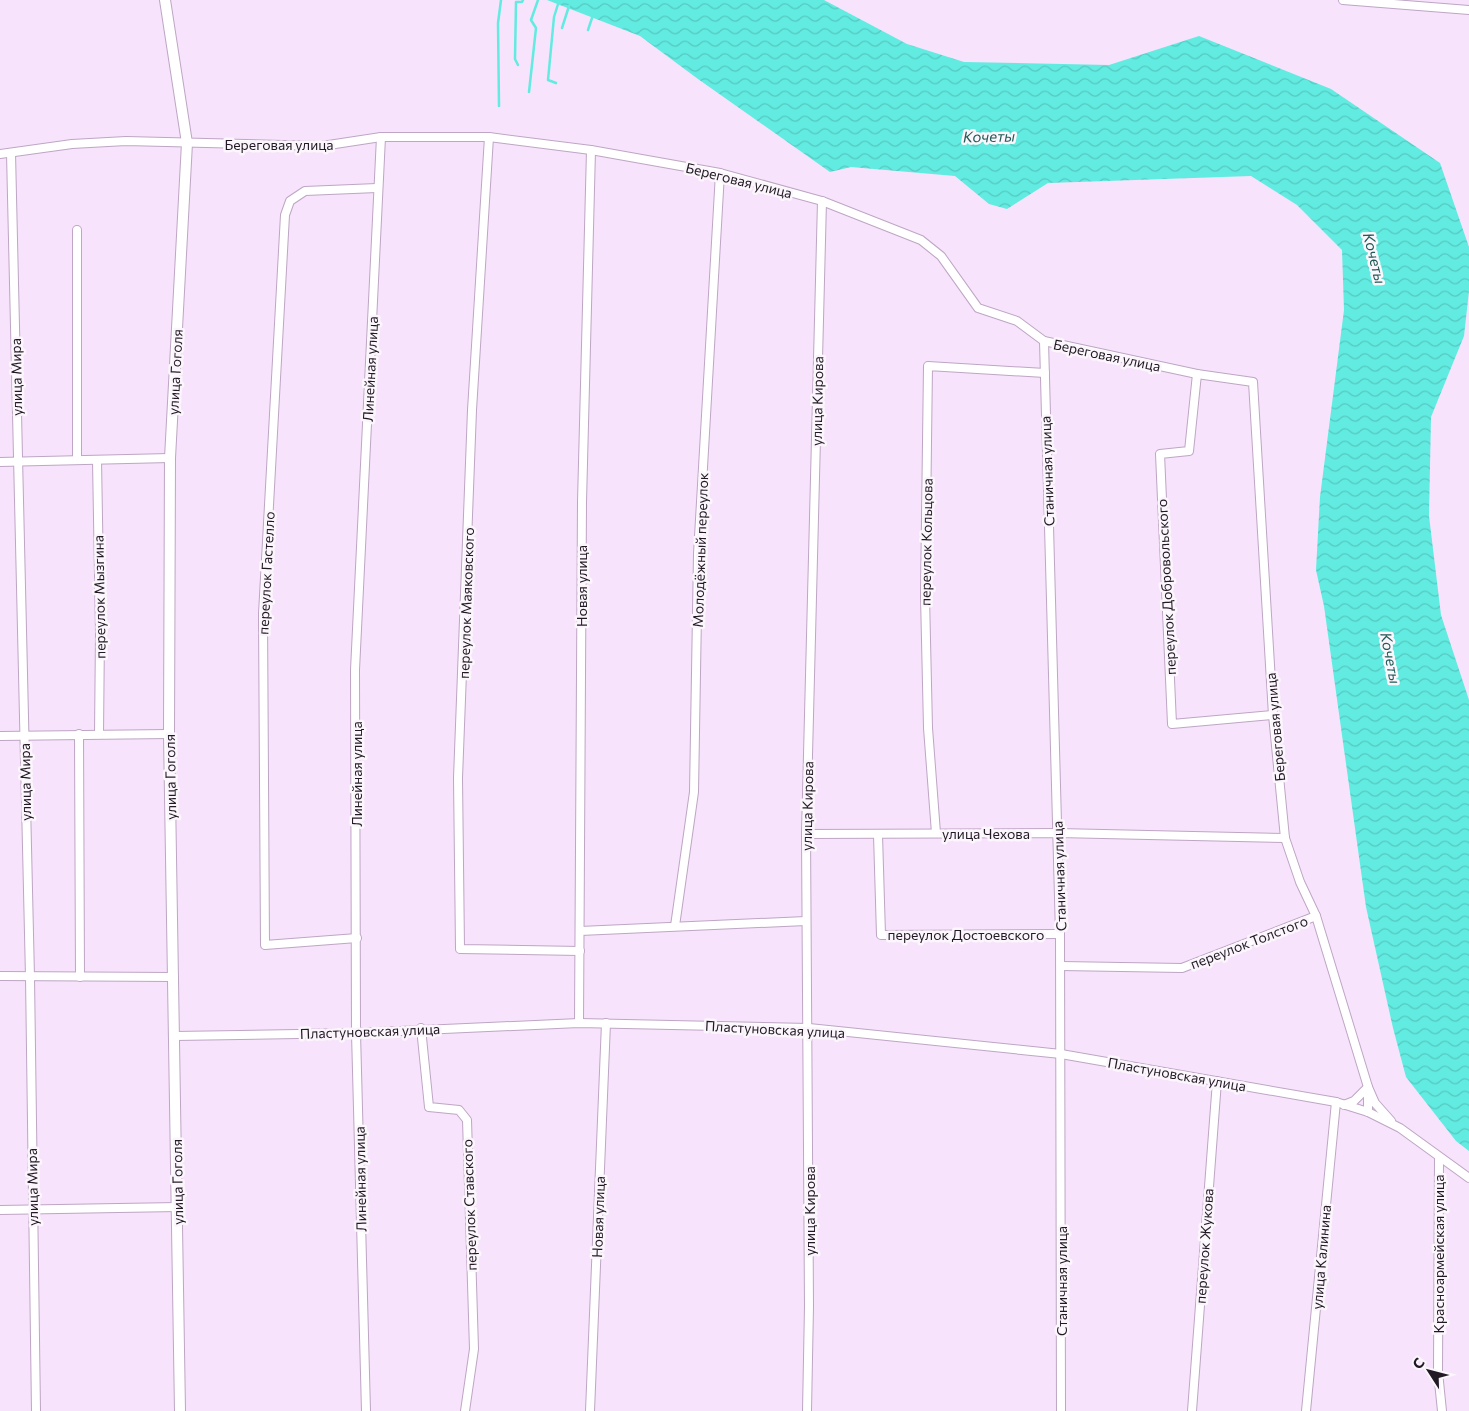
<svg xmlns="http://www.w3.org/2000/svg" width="1469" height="1411" viewBox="0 0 1469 1411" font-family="Commissioner,sans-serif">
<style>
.water{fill:url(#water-waves)}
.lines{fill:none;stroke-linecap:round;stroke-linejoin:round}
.stream{stroke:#62ebe1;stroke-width:2.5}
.minor-casing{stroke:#bea6c4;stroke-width:10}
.tertiary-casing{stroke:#bea6c4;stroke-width:12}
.minor{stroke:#fff;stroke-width:8}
.tertiary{stroke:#fff;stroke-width:10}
.labels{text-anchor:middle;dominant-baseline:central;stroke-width:5;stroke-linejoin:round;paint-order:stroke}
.street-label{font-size:14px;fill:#221924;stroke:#fbf6fc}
.water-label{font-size:15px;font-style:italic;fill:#215a56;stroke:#fbf6fc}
</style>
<defs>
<pattern id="water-waves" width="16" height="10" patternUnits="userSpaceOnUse" patternTransform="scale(1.25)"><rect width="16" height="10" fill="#62ebe1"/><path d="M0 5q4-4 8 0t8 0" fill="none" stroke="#55c9c1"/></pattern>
</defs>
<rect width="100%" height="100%" fill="#f7e3fb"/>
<!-- water -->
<polygon class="water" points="547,0 824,0 907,44 964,62 1109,65 1199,36 1331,89 1440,163 1469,247 1469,291 1464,336 1431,417 1429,516 1441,615 1469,700 1469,1151 1456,1141 1406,1077 1393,1028 1366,907 1324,606 1316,570 1320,497 1344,310 1342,250 1297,205 1251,176 1048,183 1007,209 989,204 955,176 851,167 830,172 698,79 640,36"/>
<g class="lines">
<!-- stream -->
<g class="stream">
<polyline points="562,28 569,6"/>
<polyline points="588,30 593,15"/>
<polyline points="518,65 515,59 516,2 522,2 523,0"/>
<polyline points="556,83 548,80 554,17 559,1"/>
<polyline points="529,92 536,28 531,20 538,0"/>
<polyline points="499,106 498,23 501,0"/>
</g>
<defs>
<g id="minor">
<polyline points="1343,0 1469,10"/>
<polyline points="489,137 472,410 458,778 460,949 580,951"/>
<polyline points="11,153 30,977 36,1411"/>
<polyline points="0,154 72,144 126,141 322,146 381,137 489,137 591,150 720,173 822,201 921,240 941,256 978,308 1017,321 1044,341 1197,374 1253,382 1273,715 1285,838 1300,882 1316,916 1368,1087 1368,1112"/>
<polyline points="1044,341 1060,934 1061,1411"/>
<polyline points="1197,374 1189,451 1160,454 1172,724 1273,715"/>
<polyline points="77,460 77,230"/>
<polyline points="97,460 100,633 99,734"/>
<polyline points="0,462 170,458"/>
<polyline points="79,734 80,977"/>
<polyline points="0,736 169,734"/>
<polyline points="936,833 928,728 925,596 928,366 1045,373"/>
<polyline points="806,834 1058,833 1285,838"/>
<polyline points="878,835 881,935 1060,934"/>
<polyline points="675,926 694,792 698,554 720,173"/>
<polyline points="580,931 806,921"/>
<polyline points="357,938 265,945 263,614 285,215 290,201 305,191 377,188"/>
<polyline points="1061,966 1182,968 1316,916"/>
<polyline points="0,976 174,977"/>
<polyline points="579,1023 582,502 591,150"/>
<polyline points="421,1028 429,1107 459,1110 467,1120 474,1349 465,1411"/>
<polyline points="175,1036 356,1033 579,1023 809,1028 1061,1054 1336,1102 1368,1112 1400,1128 1469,1178"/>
<polyline points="1344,1105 1354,1101 1368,1087 1375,1103 1391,1121"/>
<polyline points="1439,1157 1438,1372 1442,1411"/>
<polyline points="0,1210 178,1207"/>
<polyline points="366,1411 356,1033 355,670 381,137"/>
<polyline points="590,1411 606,1023"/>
<polyline points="807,1411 809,1306 806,834 822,201"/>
<polyline points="1192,1411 1217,1081"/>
<polyline points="1306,1411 1336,1102"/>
</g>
<polyline id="tertiary" points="165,0 187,143 170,458 169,734 180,1411"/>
</defs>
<!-- minor casing -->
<use href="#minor" class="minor-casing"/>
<!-- tertiary casing -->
<use href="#tertiary" class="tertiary-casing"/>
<!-- minor -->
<use href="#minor" class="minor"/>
<!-- tertiary -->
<use href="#tertiary" class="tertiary"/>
</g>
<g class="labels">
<!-- street labels -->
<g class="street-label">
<text x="279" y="144">Береговая улица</text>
<text transform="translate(739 180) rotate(14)">Береговая улица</text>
<text transform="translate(1107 355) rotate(12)">Береговая улица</text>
<text transform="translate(370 369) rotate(-87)">Линейная улица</text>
<text transform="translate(175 372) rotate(-87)">улица Гоголя</text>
<text transform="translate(16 377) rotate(-91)">улица Мира</text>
<text transform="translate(817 401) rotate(-89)">улица Кирова</text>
<text transform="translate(1047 471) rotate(-92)">Станичная улица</text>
<text transform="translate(926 542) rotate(-89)">переулок Кольцова</text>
<text transform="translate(700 550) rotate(-88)">Молодёжный переулок</text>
<text transform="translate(266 573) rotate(-87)">переулок Гастелло</text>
<text transform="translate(581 586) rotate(-90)">Новая улица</text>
<text transform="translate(1166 587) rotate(-93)">переулок Добровольского</text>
<text transform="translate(99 597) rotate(-91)">переулок Мызгина</text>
<text transform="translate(466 603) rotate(-88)">переулок Маяковского</text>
<text transform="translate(1275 727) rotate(-95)">Береговая улица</text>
<text transform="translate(356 774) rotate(-90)">Линейная улица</text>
<text transform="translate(170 777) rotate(-91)">улица Гоголя</text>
<text transform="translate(25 782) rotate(-91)">улица Мира</text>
<text transform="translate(807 806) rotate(-89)">улица Кирова</text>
<text x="986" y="833">улица Чехова</text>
<text transform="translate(1059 876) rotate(-92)">Станичная улица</text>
<text x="966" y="934">переулок Достоевского</text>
<text transform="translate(1249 942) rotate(-21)">переулок Толстого</text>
<text transform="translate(775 1029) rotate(3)">Пластуновская улица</text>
<text transform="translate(370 1031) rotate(-2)">Пластуновская улица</text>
<text transform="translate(1177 1074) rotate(10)">Пластуновская улица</text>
<text transform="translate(360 1179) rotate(-91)">Линейная улица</text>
<text transform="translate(177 1182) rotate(-91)">улица Гоголя</text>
<text transform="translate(32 1187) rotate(-91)">улица Мира</text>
<text transform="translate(469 1205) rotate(-92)">переулок Ставского</text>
<text transform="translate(809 1211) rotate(-90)">улица Кирова</text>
<text transform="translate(598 1217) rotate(-88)">Новая улица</text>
<text transform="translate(1204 1246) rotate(-86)">переулок Жукова</text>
<text transform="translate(1438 1254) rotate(-90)">Красноармейская улица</text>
<text transform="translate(1321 1257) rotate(-85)">улица Калинина</text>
<text transform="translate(1061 1281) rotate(-90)">Станичная улица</text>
</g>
<!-- water labels -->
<g class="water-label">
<text transform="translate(989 136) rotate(-1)">Кочеты</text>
<text transform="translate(1375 258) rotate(76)">Кочеты</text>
<text transform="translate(1391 658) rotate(79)">Кочеты</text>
</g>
</g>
<!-- north arrow -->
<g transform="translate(1429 1371) rotate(306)" stroke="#fbf6fc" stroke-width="4" paint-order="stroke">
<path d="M0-4L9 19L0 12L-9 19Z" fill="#221924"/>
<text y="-8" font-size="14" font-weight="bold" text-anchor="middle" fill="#221924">С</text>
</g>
</svg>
